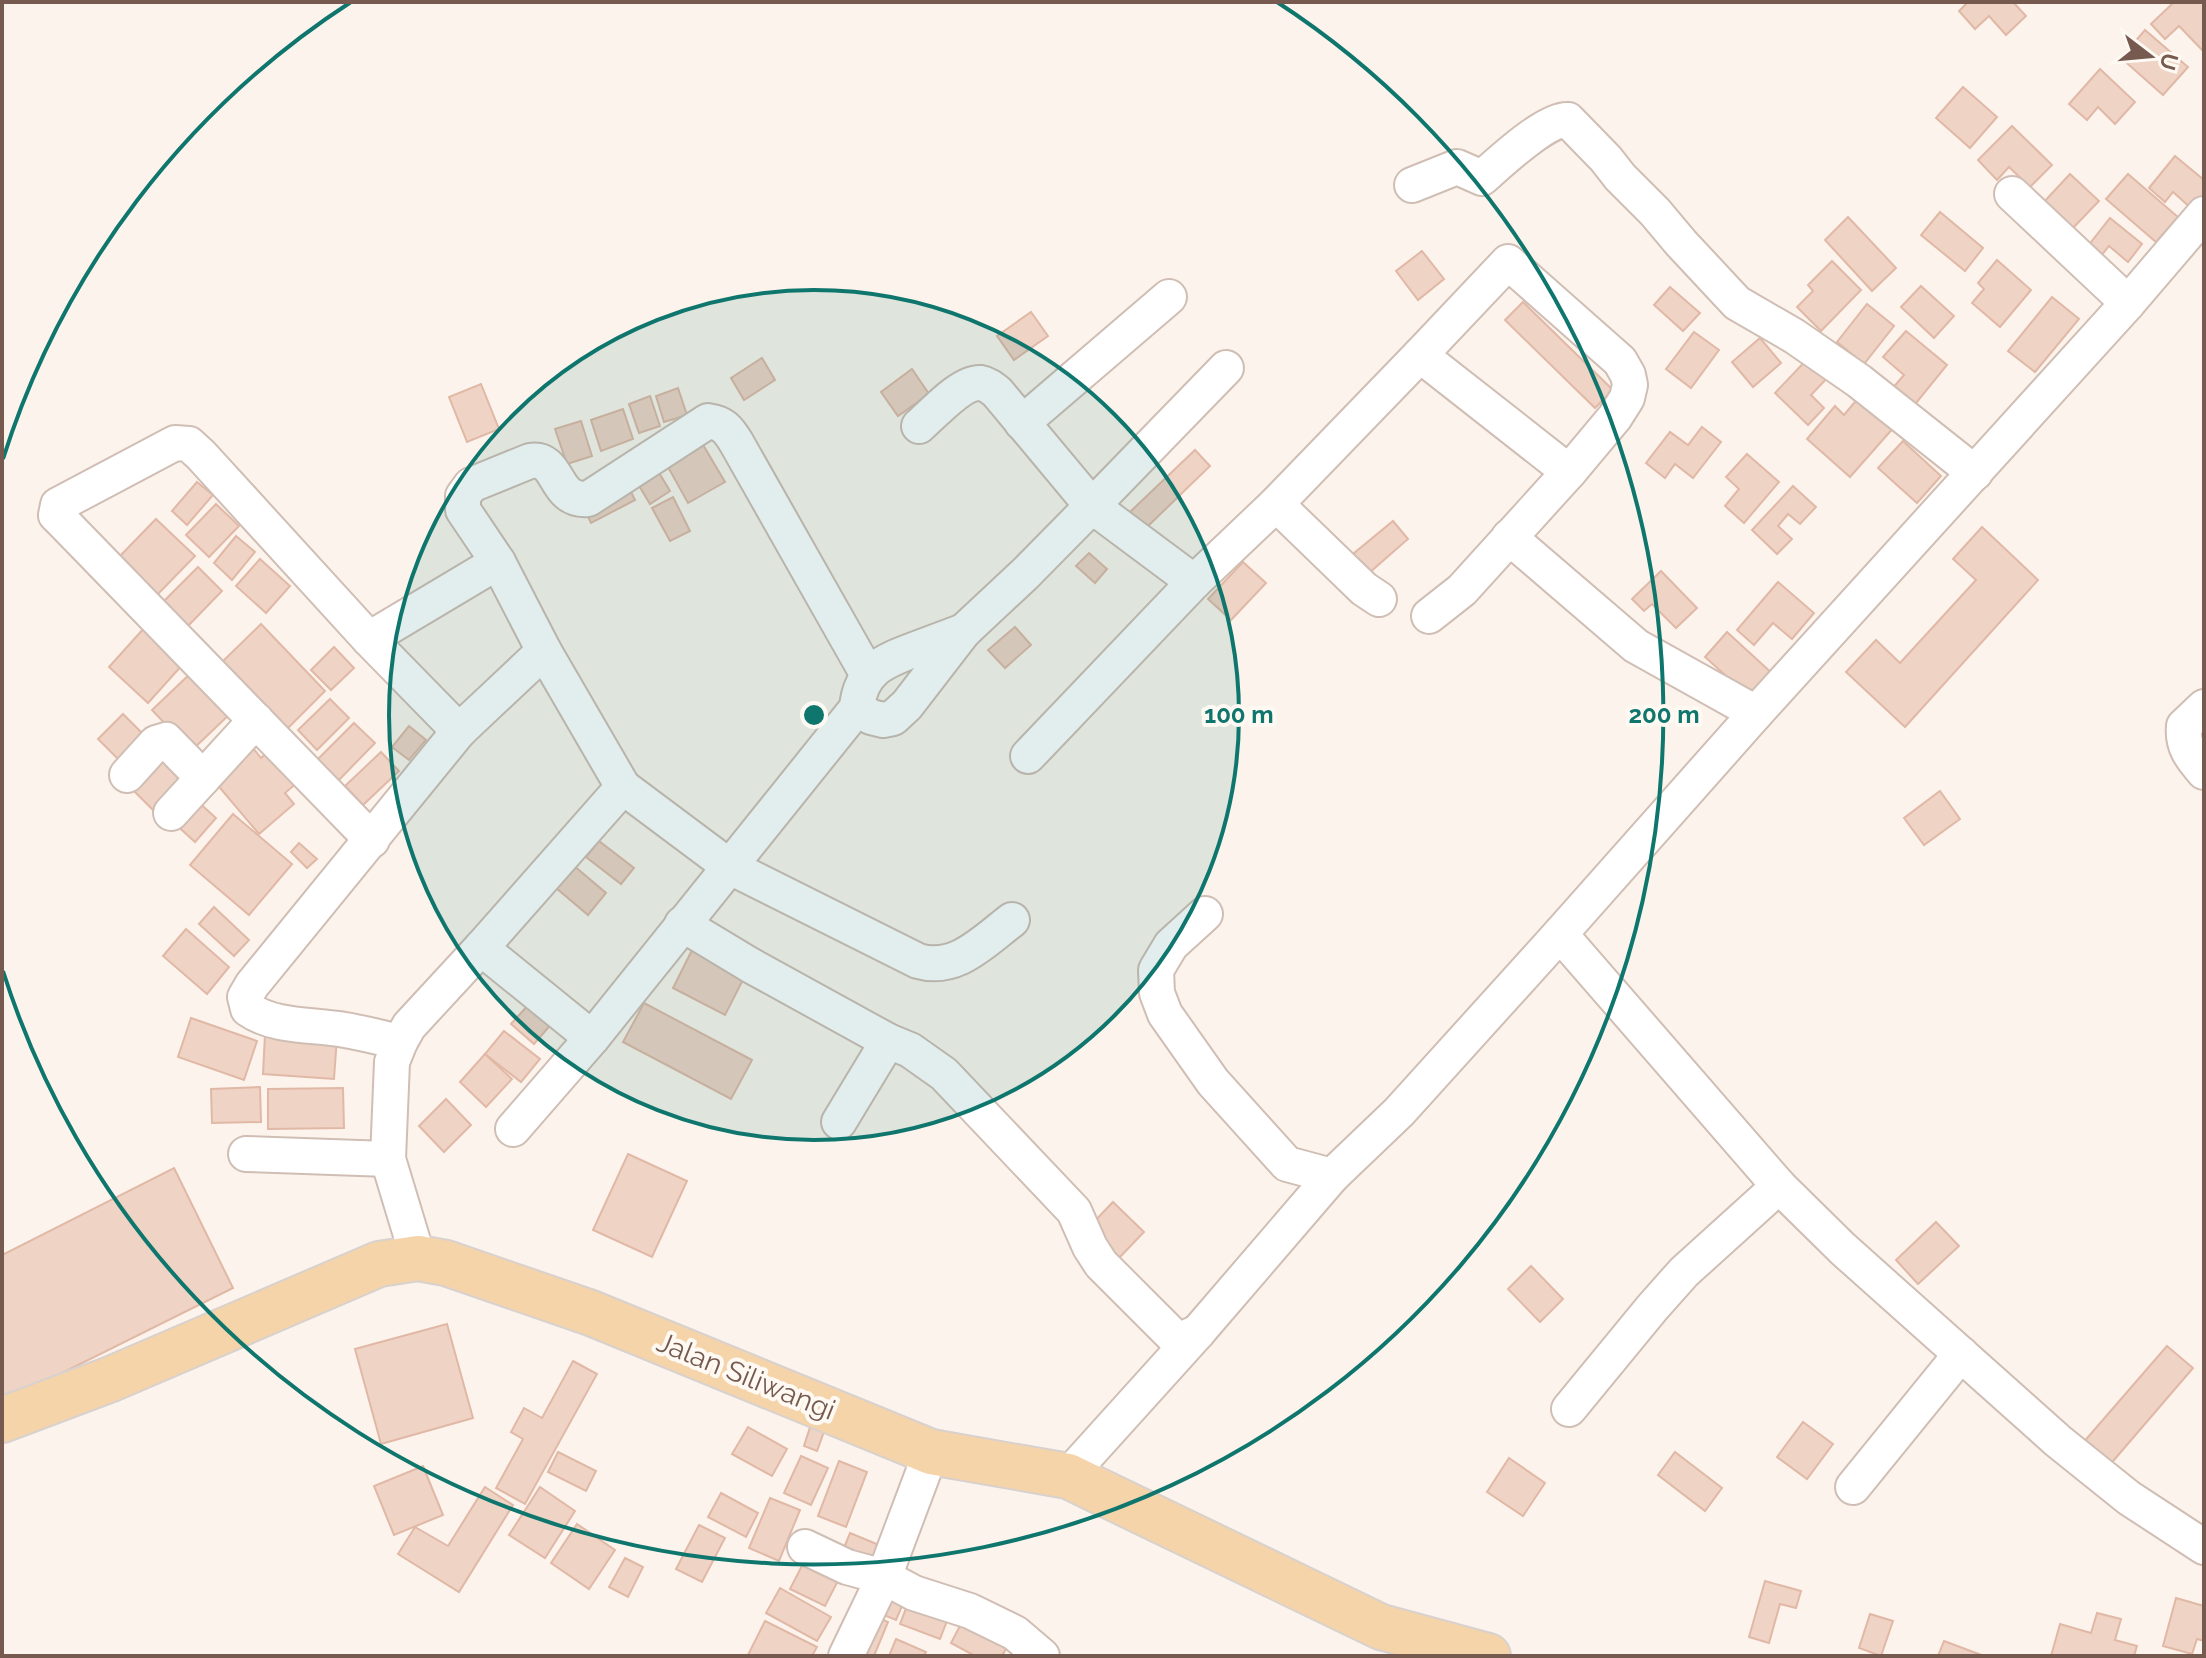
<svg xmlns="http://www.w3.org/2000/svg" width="2206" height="1658" viewBox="0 0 2206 1658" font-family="Raleway,sans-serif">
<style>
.building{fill:#efd3c5;stroke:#e1b8a6;stroke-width:2}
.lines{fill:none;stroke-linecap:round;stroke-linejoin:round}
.minor-casing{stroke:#d0beb4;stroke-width:38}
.primary-casing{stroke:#d9d1ce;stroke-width:48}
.minor{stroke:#fff;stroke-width:34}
.primary{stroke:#f5d4a9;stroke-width:44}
.ring{fill:none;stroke:#0f766e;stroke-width:4}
.labels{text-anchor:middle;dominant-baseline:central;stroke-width:8;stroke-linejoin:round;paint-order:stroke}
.street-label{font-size:28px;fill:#765a4f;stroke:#fef9f2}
.centre{fill:#0f766e;stroke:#fef9f2;stroke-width:4}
.ring-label{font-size:24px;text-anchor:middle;font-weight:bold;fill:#0f766e;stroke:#fef9f2;stroke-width:8;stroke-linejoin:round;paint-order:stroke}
</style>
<rect width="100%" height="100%" fill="#fcf4ec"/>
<!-- building -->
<g class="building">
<polygon points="1968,2 2013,2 2026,16 2006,35 1989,16 1975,29 1959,11"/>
<polygon points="2174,2 2204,2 2204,52 2179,26 2165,39 2151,24"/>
<polygon points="2145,30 2188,67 2163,95 2121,58"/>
<polygon points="2100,69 2135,102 2115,124 2098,107 2087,120 2069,104"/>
<polygon points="1963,87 1997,117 1970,148 1936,118"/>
<polygon points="2012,126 2052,165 2030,187 2009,167 1997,180 1978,160"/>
<polygon points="2175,156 2204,180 2204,195 2192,209 2173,192 2165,202 2149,188"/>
<polygon points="2070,174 2099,201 2070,231 2042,204"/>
<polygon points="2128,174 2178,217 2156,242 2106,199"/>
<polygon points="1940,212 1983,248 1965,271 1921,235"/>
<polygon points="1848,217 1896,268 1872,291 1825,240"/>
<polygon points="2110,218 2142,244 2128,262 2109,246 2097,261 2084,251"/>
<polygon points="1422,251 1444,279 1418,300 1396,271"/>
<polygon points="1997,260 2031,290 2000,327 1972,303 1984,289 1978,283"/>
<polygon points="1832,261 1861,290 1821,331 1797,307 1813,291 1808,285"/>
<polygon points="1921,286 1954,316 1934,338 1901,307"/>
<polygon points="1670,287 1700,313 1683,331 1654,305"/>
<polygon points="2052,297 2079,319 2035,372 2008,351"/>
<polygon points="1523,302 1613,390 1595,408 1505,320"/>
<polygon points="1867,304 1894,326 1864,364 1837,342"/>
<polygon points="1031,312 1048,336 1014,360 997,336"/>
<polygon points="1906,331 1947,365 1912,408 1891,390 1904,375 1883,357"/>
<polygon points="1694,332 1719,350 1691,388 1666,369"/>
<polygon points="1760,338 1781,363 1753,387 1732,362"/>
<polygon points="1812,354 1832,373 1811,395 1824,408 1808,425 1775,393"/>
<polygon points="762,358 775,380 744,400 731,378"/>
<polygon points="912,369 929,394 898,416 881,392"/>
<polygon points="481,384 499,429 467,442 449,397"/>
<polygon points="678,388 687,415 664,422 656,396"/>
<polygon points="650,396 660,426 639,433 629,404"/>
<polygon points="1860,396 1895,426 1850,477 1807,439 1835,406 1844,415"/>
<polygon points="623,409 633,439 601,451 591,420"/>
<polygon points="581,421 592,456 567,464 555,429"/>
<polygon points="1702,427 1721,442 1693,478 1675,464 1665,478 1646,463 1670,432 1688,445"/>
<polygon points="699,438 725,482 688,503 663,458"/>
<polygon points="1903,441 1941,476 1917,503 1878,468"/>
<polygon points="1195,450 1210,466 1146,528 1130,512"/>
<polygon points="1747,454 1779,482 1744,523 1725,506 1739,489 1726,477"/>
<polygon points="655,466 670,491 650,504 635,479"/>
<polygon points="197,482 213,495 187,525 172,511"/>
<polygon points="627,484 635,500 591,523 583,506"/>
<polygon points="1793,486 1816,507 1800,524 1788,514 1778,526 1792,539 1777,554 1752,530"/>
<polygon points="673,497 690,531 670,541 652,508"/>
<polygon points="216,504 239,526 209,557 186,535"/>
<polygon points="156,519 195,556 155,597 117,559"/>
<polygon points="1393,521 1408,539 1369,573 1353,554"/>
<polygon points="1982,527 2038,580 1905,727 1846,672 1876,640 1900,663 1976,580 1953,559"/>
<polygon points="236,536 255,552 232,580 214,563"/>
<polygon points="1089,553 1107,569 1095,583 1076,566"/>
<polygon points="260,559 290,586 266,613 236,586"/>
<polygon points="1243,562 1266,583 1231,620 1208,599"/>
<polygon points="198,567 222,591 184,630 159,606"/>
<polygon points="1661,571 1697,608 1676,628 1652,604 1644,611 1632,599"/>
<polygon points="1778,582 1814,613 1792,639 1773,623 1754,645 1737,630"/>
<polygon points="261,624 325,691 285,731 220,664"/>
<polygon points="145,627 184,663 148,703 109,667"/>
<polygon points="1015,627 1031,645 1005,668 988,650"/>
<polygon points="1727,632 1775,676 1753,700 1705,657"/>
<polygon points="334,647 354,668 331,690 311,670"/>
<polygon points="193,671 232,712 191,751 152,710"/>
<polygon points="330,699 349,718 317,750 298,730"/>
<polygon points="123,714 151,742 126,767 98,739"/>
<polygon points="354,723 375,743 335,784 314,763"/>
<polygon points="409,726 426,740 409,760 392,747"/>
<polygon points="249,743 261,758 271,749 299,781 285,793 294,804 259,834 210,776"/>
<polygon points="159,751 193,784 160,817 127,784"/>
<polygon points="381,752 399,771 363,805 345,786"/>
<polygon points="1940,791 1960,819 1924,845 1904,818"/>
<polygon points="195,799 216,818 195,842 174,823"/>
<polygon points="233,814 292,864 249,915 190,865"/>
<polygon points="599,841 634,868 621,884 586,857"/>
<polygon points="299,843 317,859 307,868 291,852"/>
<polygon points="573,865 606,893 588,915 555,887"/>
<polygon points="214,907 249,940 234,956 199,924"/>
<polygon points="186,929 229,967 207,994 163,956"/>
<polygon points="696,942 749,968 725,1015 673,988"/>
<polygon points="531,1002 553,1022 534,1044 511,1024"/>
<polygon points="644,1003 752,1060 731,1099 623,1042"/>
<polygon points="191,1018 257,1041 244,1080 178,1057"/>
<polygon points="504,1031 540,1059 521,1082 485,1054"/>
<polygon points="265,1034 337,1037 334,1079 263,1074"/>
<polygon points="485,1054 512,1079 486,1107 460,1082"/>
<polygon points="260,1087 261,1122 212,1123 211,1089"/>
<polygon points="343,1088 344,1128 268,1129 268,1089"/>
<polygon points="446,1099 471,1125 444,1152 419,1126"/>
<polygon points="628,1154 687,1181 652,1257 593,1230"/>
<polygon points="174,1168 233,1288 2,1403 2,1255"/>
<polygon points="1113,1202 1144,1232 1119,1258 1088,1228"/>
<polygon points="1936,1222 1959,1246 1918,1284 1896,1260"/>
<polygon points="1531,1266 1563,1299 1540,1322 1508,1289"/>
<polygon points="447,1324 473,1418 381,1444 355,1349"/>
<polygon points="2167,1346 2193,1368 2108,1467 2082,1444"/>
<polygon points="573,1361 597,1374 525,1504 496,1488 523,1439 511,1432 524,1408 542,1418"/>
<polygon points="812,1421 826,1426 817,1451 804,1446"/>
<polygon points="1803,1422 1833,1444 1807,1479 1777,1457"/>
<polygon points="748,1427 787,1449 772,1476 732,1454"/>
<polygon points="558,1452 596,1471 586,1491 548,1472"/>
<polygon points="1675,1452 1722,1488 1705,1511 1658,1475"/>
<polygon points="801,1456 828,1468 811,1505 784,1493"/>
<polygon points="1509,1458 1545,1483 1523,1516 1487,1492"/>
<polygon points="839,1461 867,1472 846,1527 818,1516"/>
<polygon points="423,1466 443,1515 394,1535 374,1486"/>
<polygon points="485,1487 513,1505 459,1592 398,1554 415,1527 448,1546"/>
<polygon points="540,1487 575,1511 545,1558 509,1535"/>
<polygon points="721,1493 758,1513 746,1537 708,1517"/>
<polygon points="770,1498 800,1510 779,1561 749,1548"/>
<polygon points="577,1524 615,1550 589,1589 551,1563"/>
<polygon points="699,1525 725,1538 702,1582 676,1569"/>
<polygon points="850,1533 884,1547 875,1569 841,1555"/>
<polygon points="808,1554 843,1571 825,1606 790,1589"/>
<polygon points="625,1558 643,1567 628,1597 609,1587"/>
<polygon points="1765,1581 1801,1591 1796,1608 1780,1604 1769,1643 1749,1637"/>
<polygon points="780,1588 831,1617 817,1641 766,1613"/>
<polygon points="882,1589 905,1599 896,1620 874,1611"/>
<polygon points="910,1598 950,1613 940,1639 900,1624"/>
<polygon points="2176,1598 2204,1606 2204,1641 2197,1639 2192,1654 2163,1646"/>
<polygon points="2097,1613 2121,1619 2115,1640 2137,1646 2134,1656 2051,1656 2060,1624 2091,1633"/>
<polygon points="869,1614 888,1622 874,1656 852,1656"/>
<polygon points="1870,1614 1893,1621 1881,1656 1859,1648"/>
<polygon points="965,1616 1011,1640 1002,1656 975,1656 951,1643"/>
<polygon points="765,1621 817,1647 812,1656 748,1655"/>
<polygon points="896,1639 926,1652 924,1656 889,1656"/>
<polygon points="1944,1641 1984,1656 1938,1656"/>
</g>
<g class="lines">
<defs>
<g id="minor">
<path d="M 1412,185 L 1457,167 L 1482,178 C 1499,163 1547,118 1568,120 L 1606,159 L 1620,177 L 1655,212 L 1681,243 L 1737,303 L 1794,336 L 1859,381 L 1975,473"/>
<polyline points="2012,194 2128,303"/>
<polyline points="1420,355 1569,472"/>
<polyline points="1022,423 1169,297"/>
<path d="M 919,426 C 933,414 962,381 981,383 C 987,384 992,388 997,392 L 1092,506 L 1226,368"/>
<polyline points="1276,504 1364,589 1379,599"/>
<polyline points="1509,537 1636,646 1756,713"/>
<polyline points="369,639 498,562"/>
<path d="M 2204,707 L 2184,726 C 2182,746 2191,757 2204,772"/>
<polyline points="857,708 871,717 883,720 893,718 907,705 964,631 1025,574 1092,506 1194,582"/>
<polyline points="1028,756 1194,582 1276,504 1420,355 1508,262 1620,361 1628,375 1630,385 1627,398 1615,417 1569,472 1462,590 1429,616"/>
<polyline points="127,775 156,743 166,740 203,778"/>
<path d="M 623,787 L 730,867 L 918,961 C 956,972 983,942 1012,920"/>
<polyline points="171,813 256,720"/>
<polyline points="372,840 63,522 56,515 58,505 175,443 189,444 201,455 369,639 459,731"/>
<polyline points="1205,914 1171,945 1156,970 1157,993 1165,1014 1213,1082 1287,1164 1332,1176"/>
<polyline points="682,924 750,965 888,1041 910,1050 944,1074 1074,1211 1090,1247 1101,1264 1178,1341 1198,1332"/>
<polyline points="1560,934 1779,1186 1843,1249 2058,1441 2129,1498 2204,1547"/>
<polyline points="481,948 592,1038"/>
<path d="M 400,1042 C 382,1038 363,1033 345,1030 C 312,1024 275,1028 248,1009 L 245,997 L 252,985 L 459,731 L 544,651"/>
<polyline points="839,1122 888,1041"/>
<path d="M 513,1129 L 592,1038 L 857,708 C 860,670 884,661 916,649 C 932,643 948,637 964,631"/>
<polyline points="246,1154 388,1159"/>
<path d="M 418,1258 L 388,1159 L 392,1062 L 400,1042 L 409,1026 L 481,948 L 623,787 L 544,651 L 498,562 L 463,510 L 463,496 L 471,485 L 530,461 C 561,456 552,502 588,499 L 708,421 C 723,423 728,429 736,442 L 868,675"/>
<polyline points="1569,1409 1652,1308 1684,1272 1779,1186"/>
<polyline points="1068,1476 1198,1332 1332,1176 1399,1112 1560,934 1756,713 2128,303 2204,214"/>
<polyline points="1853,1487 1961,1354"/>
<polyline points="805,1547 847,1567 884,1577 914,1593 970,1611 1015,1633 1042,1656"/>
<polyline points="846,1656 884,1577 931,1452"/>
</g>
<polyline id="primary" points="2,1420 111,1379 379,1264 418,1258 446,1263 591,1313 931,1452 1068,1476 1381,1627 1488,1656"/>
</defs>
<!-- minor casing -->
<use href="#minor" class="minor-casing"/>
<!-- primary casing -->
<use href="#primary" class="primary-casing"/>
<!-- minor -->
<use href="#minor" class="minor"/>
<!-- primary -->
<use href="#primary" class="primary"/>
</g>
<!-- distance rings -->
<circle cx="814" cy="715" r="425" fill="#0f766e" fill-opacity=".12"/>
<g class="ring">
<circle cx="814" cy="715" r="425"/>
<path d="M3 459A850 850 0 0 1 351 2M1277 2A850 850 0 1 1 3 971"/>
</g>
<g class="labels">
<!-- street labels -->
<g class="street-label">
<text transform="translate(746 1376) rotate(22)">Jalan Siliwangi</text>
</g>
</g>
<circle cx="814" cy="715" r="12" class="centre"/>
<g class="ring-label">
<text x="1239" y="723">100 m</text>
<text x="1664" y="723">200 m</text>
</g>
<!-- border -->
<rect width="2206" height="1658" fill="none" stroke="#765a4f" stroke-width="8"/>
<!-- north arrow -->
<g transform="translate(2150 56) rotate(106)" stroke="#fef9f2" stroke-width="6" paint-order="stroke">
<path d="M0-6L14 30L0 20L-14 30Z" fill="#765a4f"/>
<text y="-12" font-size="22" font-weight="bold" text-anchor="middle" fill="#765a4f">U</text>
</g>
</svg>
